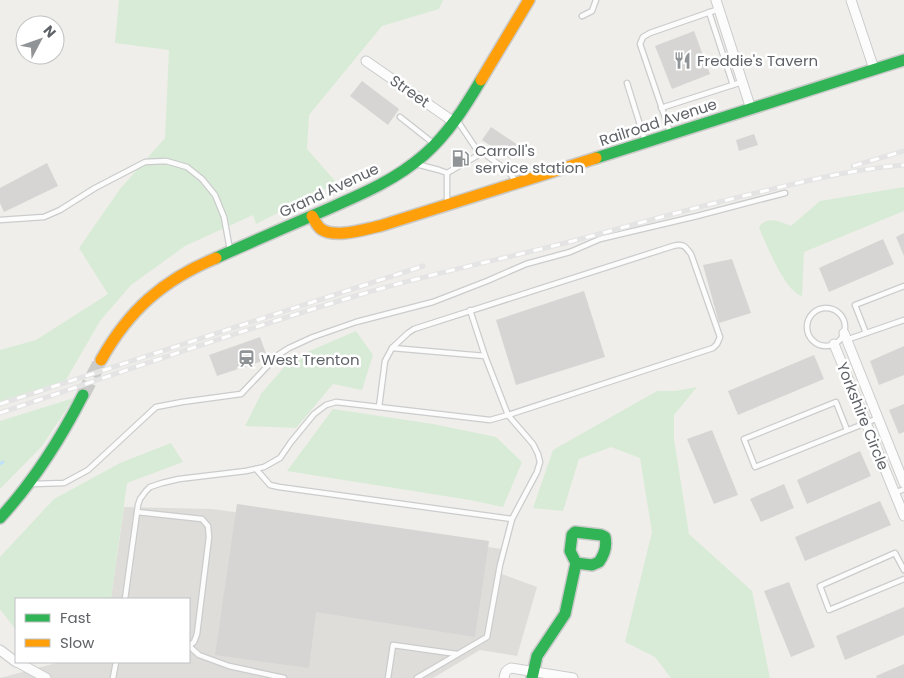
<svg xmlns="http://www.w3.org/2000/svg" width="904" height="678" viewBox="0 0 904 678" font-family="Poppins,sans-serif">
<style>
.industrial{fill:#dfddda}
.green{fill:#d8ebd6}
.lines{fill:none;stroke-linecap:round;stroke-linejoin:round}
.stream{stroke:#bfe0f9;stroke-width:3}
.building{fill:#d6d5d3}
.secondary-tunnel{stroke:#cbcbca;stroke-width:14;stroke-dasharray:14 7;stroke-linecap:butt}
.lane-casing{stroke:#cbcccc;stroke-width:7}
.street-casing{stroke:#cbcccc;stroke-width:11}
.fast-casing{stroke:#cacacb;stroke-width:14}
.slow-casing{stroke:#cacacb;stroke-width:14}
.lane{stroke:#fdfcfc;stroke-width:4.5}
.street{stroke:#fdfcfc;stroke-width:9}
.fast{stroke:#30b455;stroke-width:11}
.slow{stroke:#ff9f0a;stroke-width:11}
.rail-casing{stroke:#e4e4e4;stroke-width:5}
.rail{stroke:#fff;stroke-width:3;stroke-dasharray:9;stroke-linecap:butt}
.labels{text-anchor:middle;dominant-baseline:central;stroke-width:5;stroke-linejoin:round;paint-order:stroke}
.poi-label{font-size:15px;fill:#5f6368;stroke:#fff;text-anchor:start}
.street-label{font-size:15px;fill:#5f6368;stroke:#fff}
</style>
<rect width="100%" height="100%" fill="#efeeea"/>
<!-- industrial -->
<polygon class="industrial" points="124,507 212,509 502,549 499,573 537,587 517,656 480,650 433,678 0,678 60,662 189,662 189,599 111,599"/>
<!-- green -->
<g class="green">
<polygon points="119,0 443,0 439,9 382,26 309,115 307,149 337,183 256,224 253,215 185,246 131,285 100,321 63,385 0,406 0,350 36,340 108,294 79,248 120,189 165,138 169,50 115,43"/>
<path d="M 904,187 L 904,211 L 804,252 L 802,296 C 799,295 797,294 795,292 C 782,282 765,243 759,227 C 768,215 780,222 791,226 L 820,201 Z"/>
<polygon points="356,331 373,355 362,390 333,384 296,428 245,426 261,394 291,359"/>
<polygon points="697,387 674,415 674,439 689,534 752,591 770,678 671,678 655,657 625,642 652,532 640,458 611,447 579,459 563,511 533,508 553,450 657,391 675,391"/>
<polygon points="74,398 42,446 0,489 0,421"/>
<polygon points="333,409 433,424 496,437 522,462 503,507 470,500 287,471"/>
<polygon points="171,443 183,462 127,483 111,599 16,599 16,630 0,609 0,557 54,499 120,463"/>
</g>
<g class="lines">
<!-- stream -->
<polyline class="stream" points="0,464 3,462"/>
</g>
<!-- building -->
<g class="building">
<polygon points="694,31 710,74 672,89 655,46"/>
<polygon points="362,81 399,109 388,125 350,96"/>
<polygon points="491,127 518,145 510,159 482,140"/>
<polygon points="754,134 758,145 739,151 736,140"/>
<polygon points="47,163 58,186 4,212 0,203 0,188"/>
<polygon points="904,233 904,256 896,237"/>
<polygon points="883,239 894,264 829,292 819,268"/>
<polygon points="732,259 751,313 719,323 703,265"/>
<polygon points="584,291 605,357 516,385 496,320"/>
<polygon points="260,337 268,359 217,376 209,355"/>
<polygon points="904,346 904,375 879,385 870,361"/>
<polygon points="814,355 824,379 738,415 728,391"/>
<polygon points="904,404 904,432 899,434 889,410"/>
<polygon points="712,430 738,495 714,504 687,439"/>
<polygon points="860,451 871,476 807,504 797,480"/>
<polygon points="784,484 794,508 761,522 750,499"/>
<polygon points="880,501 891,525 805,561 795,537"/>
<polygon points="237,504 489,541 475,637 316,612 309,668 215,655"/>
<polygon points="789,582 815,647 791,657 764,591"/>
<polygon points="904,607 904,635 845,660 836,636"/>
<polygon points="904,664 904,678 877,678 876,676"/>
</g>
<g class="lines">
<!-- secondary-tunnel -->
<polyline class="secondary-tunnel" points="83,395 101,360"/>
<defs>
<g id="lane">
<polyline points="709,12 733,85"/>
<polyline points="582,16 592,11 596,0"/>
<polyline points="627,83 645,141"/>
<polyline points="661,108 742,82"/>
<polyline points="400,117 433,143"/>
<polyline points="457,120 475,147 508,171 515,180"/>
<polyline points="670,132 640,44 643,37 650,33 719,9"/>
<polyline points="416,164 439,170 447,173 447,201"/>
<polyline points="447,173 482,153"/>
<polyline points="0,220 44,217 60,210 95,188 145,162 166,161 187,167 202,179 215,195 224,217 230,250"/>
<circle cx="826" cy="327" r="19"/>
<polyline points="470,310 485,356"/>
<polyline points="866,333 855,305 904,286"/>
<polyline points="845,338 849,339 904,320"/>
<path d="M 379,407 L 385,361 L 392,348 L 408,333 L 414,329 L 673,246 C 683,243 685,246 691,254 L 720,337 L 717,344 L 713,348 L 508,415 L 533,444 L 538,454 L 540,462 L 537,472 L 512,519"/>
<polyline points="847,430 836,402 744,439 755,467 866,423 878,418"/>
<polyline points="256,469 270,485 279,487 512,519 500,565 487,637 417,678"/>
<polyline points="33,484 64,483 88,470 156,407 182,402 241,394 278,355 289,348 313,337 356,322 433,302 487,281 526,264 570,252 600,239 697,216 785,193"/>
<polyline points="895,493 904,489"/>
<polyline points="137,512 202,519 208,526 209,537 197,634 194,642 189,646"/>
<polyline points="904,570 895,553 820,586 829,610 904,579"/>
<polyline points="125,599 138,505 140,499 146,491 150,487 162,483 179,479 246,471 264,467 280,458 291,442 314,414 326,405 336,402 490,420 508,415 485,356 392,348"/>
<polyline points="189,646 199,655 229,666 284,678"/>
<polyline points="113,678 116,662"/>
<polyline points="388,678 393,645 457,654"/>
</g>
<g id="street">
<polyline points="716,0 751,109"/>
<polyline points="851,0 874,69"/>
<polyline points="366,61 454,122"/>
<polyline points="844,333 904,483"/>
<polyline points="834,344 904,516"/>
<polyline points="0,650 16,662"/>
<polyline points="17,662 46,678"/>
<path d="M 504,678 C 505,672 506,670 511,668 L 573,678"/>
</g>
<g id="fast">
<polyline points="596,158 904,60"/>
<path d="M 216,258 C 251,242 286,227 321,212 C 357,196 393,182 424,155 C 448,134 465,107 481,80"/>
<path d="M 0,518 C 34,481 60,440 83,395"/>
<path d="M 532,678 L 537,656 L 565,614 L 576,563 L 570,551 L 572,535 L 575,532 L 601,535 L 605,537 C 607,546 604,555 599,562 L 592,565 L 576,563"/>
</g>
<g id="slow">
<polyline points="481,80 529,0"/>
<path d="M 312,216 C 315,221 317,226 321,229 C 335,239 365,229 380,226 L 596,158"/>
<path d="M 101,360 C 129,310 163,280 216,258"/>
</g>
</defs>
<!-- lane casing -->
<use href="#lane" class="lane-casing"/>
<!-- street casing -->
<use href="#street" class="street-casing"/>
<!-- fast casing -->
<use href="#fast" class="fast-casing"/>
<!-- slow casing -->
<use href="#slow" class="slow-casing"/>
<!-- lane -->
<use href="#lane" class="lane"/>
<!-- street -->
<use href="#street" class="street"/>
<!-- fast -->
<use href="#fast" class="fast"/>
<!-- slow -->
<use href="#slow" class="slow"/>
<defs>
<g id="rail">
<polyline points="853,166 904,151"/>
<polyline points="0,404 423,266"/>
<path d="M 0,413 C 119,373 238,331 359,295 C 435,272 514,257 592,236 C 646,221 701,206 756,193 C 805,181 854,169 904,165"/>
</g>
</defs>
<!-- rail casing -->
<use href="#rail" class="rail-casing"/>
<!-- rail -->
<use href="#rail" class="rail"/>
</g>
<!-- icons -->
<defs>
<symbol id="restaurant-bare" viewBox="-9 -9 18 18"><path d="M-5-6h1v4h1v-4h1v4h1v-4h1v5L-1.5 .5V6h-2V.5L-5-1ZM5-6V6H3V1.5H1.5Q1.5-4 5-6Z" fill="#919496" stroke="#fff" stroke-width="2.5" paint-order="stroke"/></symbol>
<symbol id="fuel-bare" viewBox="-9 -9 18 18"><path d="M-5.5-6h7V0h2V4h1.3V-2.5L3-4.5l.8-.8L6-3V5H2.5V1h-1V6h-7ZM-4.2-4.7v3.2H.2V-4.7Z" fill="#919496" stroke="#fff" stroke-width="2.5" paint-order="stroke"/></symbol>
<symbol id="station-bare" viewBox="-9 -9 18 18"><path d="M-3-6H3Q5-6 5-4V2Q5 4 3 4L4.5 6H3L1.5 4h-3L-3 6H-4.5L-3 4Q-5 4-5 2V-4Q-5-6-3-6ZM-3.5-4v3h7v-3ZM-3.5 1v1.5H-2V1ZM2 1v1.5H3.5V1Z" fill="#919496" stroke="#fff" stroke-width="2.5" paint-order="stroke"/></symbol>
</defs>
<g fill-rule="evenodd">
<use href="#restaurant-bare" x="670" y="48" width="25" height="25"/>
<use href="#fuel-bare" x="448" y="146" width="25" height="25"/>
<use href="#station-bare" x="234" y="346" width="25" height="25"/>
</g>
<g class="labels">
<!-- poi labels -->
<g class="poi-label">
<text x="697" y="60">Freddie's Tavern</text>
<text x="475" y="150">Carroll's<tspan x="475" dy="17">service station</tspan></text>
<text x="261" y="359">West Trenton</text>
</g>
<!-- street labels -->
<g class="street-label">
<text transform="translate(410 91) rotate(35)">Street</text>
<text transform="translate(658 122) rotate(-18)">Railroad Avenue</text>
<text transform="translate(329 190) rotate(-25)">Grand Avenue</text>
<text transform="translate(863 416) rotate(68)">Yorkshire Circle</text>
</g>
</g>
<!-- legend -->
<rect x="15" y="598" width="175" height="65" fill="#ffffff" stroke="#bfc1c3"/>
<rect x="25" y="614" width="25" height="8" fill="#30b455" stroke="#bfc1c3"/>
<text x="60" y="623" font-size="15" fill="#5f6368">Fast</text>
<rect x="25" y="639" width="25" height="8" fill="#ff9f0a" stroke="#bfc1c3"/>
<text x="60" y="648" font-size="15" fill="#5f6368">Slow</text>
<!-- north arrow -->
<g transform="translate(40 40) rotate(49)"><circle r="24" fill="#ffffff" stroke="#bfc1c3"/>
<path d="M0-4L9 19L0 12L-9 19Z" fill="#919496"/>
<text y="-8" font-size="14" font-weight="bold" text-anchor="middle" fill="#5f6368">N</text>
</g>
</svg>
